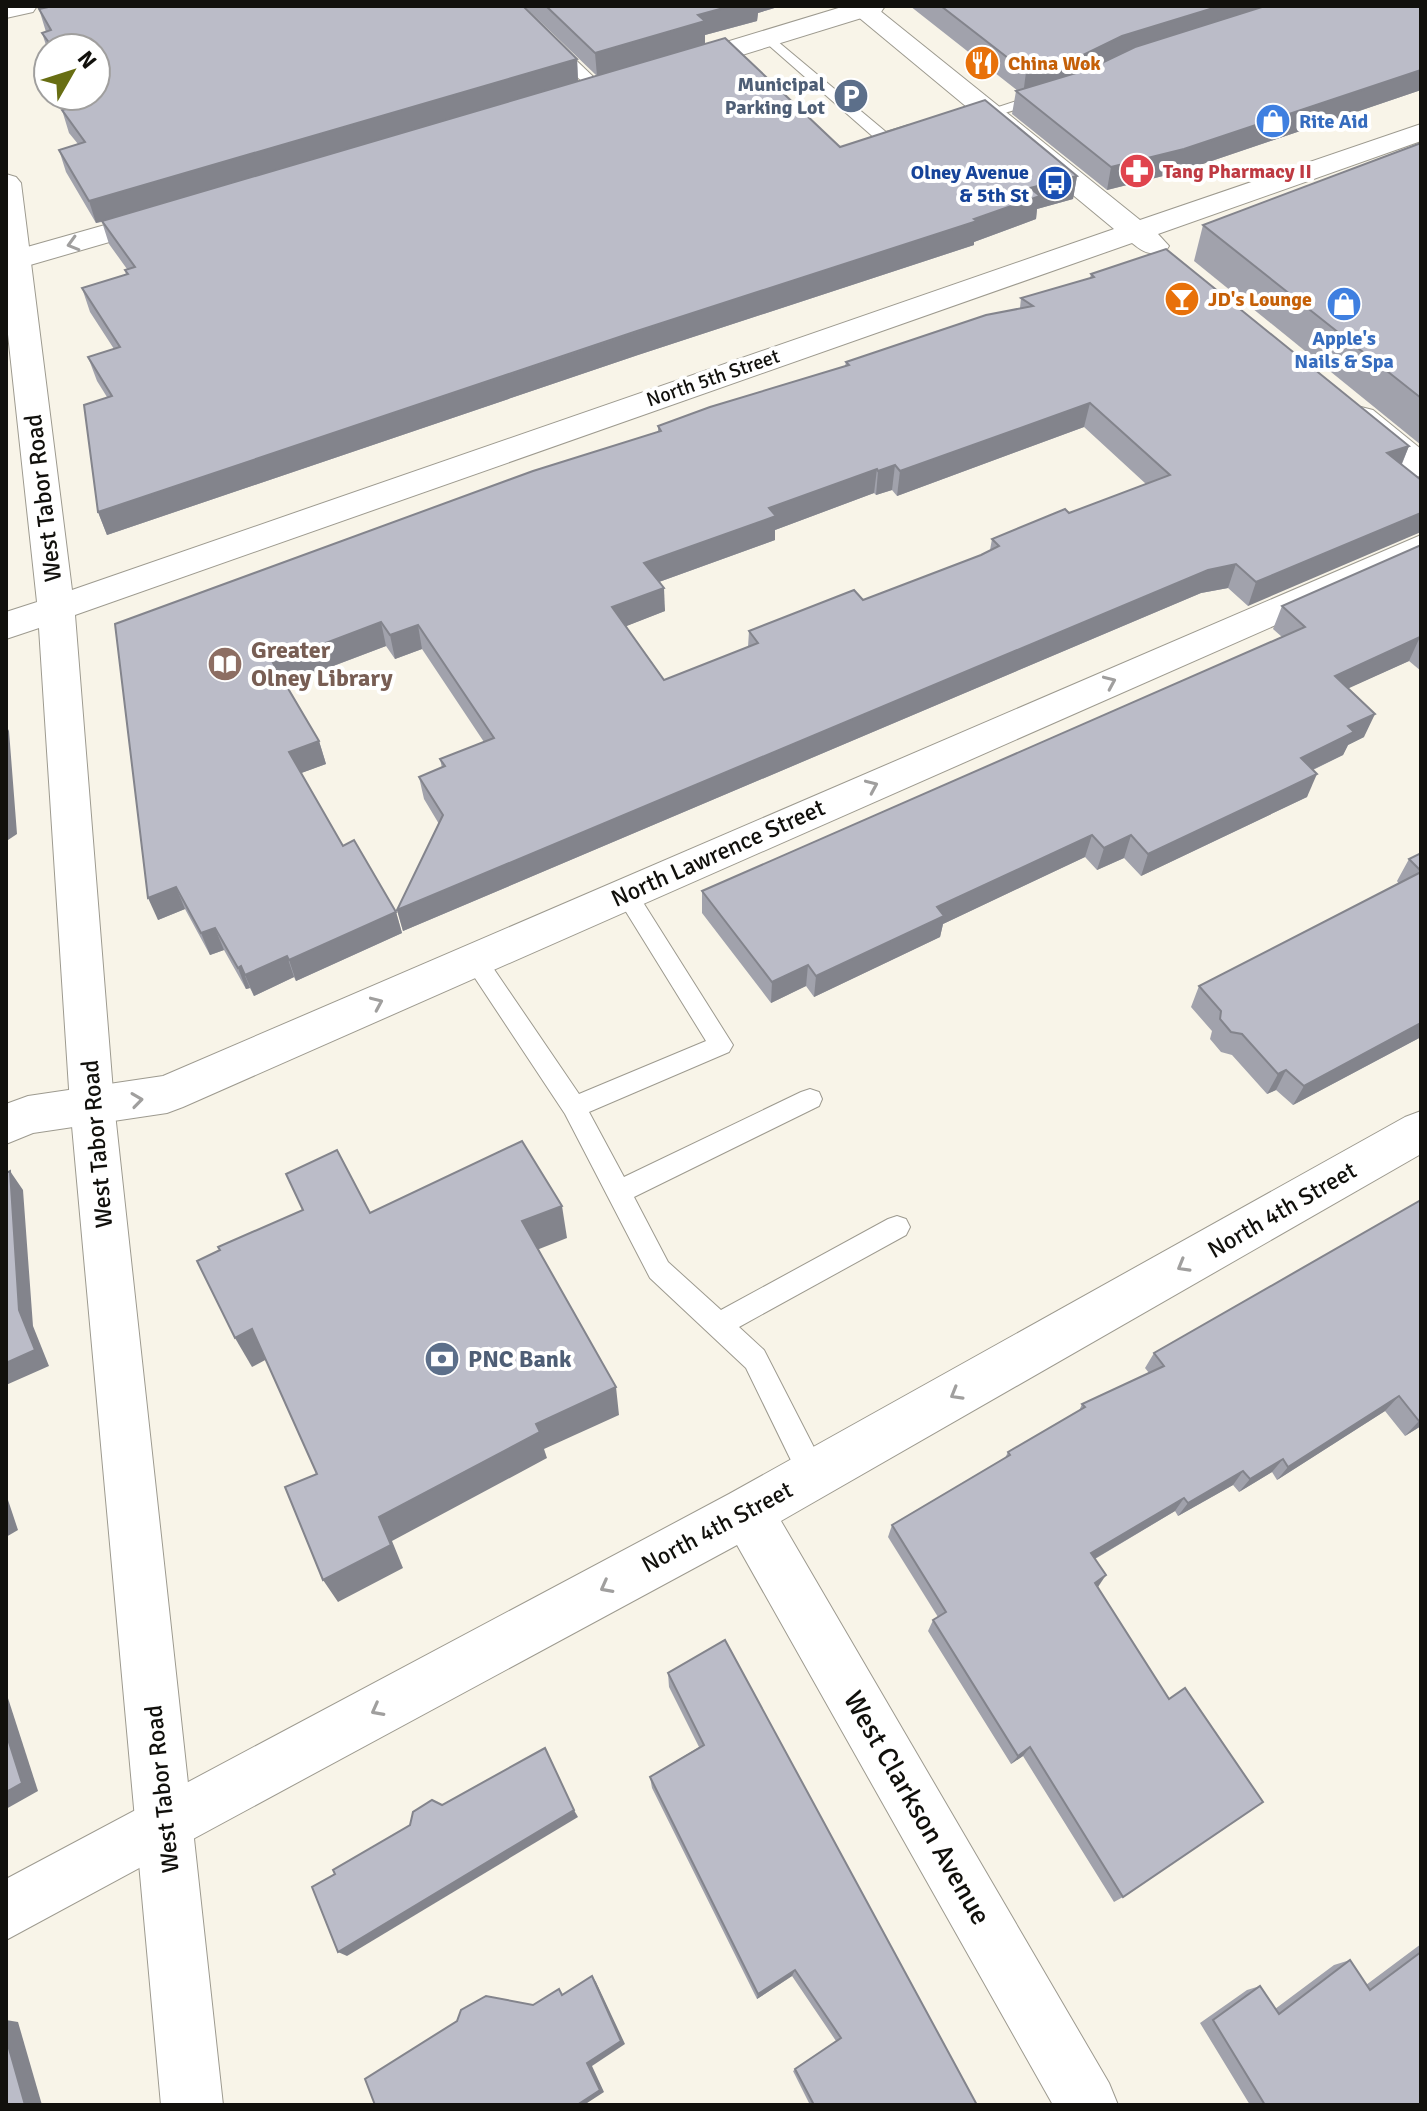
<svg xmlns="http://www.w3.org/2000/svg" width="1427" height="2111" viewBox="0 0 1427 2111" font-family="Signika,sans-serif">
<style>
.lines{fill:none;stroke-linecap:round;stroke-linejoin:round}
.lane-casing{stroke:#9d9a8f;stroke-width:2}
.street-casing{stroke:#9d9a8f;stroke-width:2}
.secondary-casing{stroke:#9d9a8f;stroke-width:2}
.lane{fill:#fff;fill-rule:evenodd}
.street{fill:#fff;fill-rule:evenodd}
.secondary{fill:#fff;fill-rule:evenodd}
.wall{fill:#a1a2ac;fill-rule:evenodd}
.shaded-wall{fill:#83848c}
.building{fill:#bbbcc8;stroke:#83848c;stroke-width:2;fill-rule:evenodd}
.oneway{stroke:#a09f9e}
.labels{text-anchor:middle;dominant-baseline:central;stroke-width:8;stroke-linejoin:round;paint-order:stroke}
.far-food-label{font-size:20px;font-weight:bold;fill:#c56008;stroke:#fff;text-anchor:start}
.far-service-label{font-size:20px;font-weight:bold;fill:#4e5e75;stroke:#fff;text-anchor:end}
.far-shop-label{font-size:20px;font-weight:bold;fill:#366cbe;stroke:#fff;text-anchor:start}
.far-health-label{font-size:20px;font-weight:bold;fill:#be3a42;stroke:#fff;text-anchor:start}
.far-transit-label{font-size:20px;font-weight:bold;fill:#164399;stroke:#fff;text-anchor:end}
.far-street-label{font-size:20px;fill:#11100c;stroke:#fff}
.street-label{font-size:24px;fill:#11100c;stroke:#fff}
.education-label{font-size:24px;font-weight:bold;fill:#785e54;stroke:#fff;text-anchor:start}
.service-label{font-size:24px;font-weight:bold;fill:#4e5e75;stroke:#fff;text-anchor:start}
.near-street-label{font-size:28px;fill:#11100c;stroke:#fff}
</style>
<rect width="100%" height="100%" fill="#f8f4e8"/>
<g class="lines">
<defs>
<g id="lane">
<polygon points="770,35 886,132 909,125 917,130 888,141 878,141 765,42 765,36"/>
<polygon points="554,43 559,44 603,86 603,92 593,92 549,50 547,47"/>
<polygon points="1044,92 1052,97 1049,100 991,117 983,112"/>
<polygon points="626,885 634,888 733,1045 729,1052 589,1112 624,1177 801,1092 810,1089 819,1092 822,1099 819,1106 634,1197 668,1262 721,1310 888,1219 897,1216 906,1219 910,1227 906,1235 739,1327 764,1350 823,1465 827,1475 823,1485 813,1489 803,1485 746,1368 650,1278 565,1114 463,960 467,953 475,951 483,953 579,1094 706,1041 615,894 618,888"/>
</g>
<g id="street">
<polygon points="6,6 37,6 33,12 6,18"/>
<polygon points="845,6 885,6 881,12 690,71 670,71 666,65 670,59"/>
<polygon points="165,208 175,211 180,217 175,223 6,272 6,253"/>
<polygon points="1421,535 1421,561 183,1107 167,1113 33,1133 6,1144 6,1104 28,1096 163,1076"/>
<polygon points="1421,1111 1421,1154 781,1521 1109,2083 1118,2105 1053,2105 737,1545 6,1940 6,1879 729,1494 1405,1117"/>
</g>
<g id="secondary">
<path d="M 845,6 L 874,6 L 1140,220 L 1421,124 L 1421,141 L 1158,234 L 1169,246 L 1165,252 C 1150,256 1143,252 1132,243 L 75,615 L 114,1104 L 223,2105 L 161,2105 L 70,1104 L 39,628 L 6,639 L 6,612 L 37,602 L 6,316 L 6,174 L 16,177 L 21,183 L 72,590 L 1114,229 Z"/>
<polygon points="1361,407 1373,410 1421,449 1421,477 1409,474 1349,424 1344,417 1349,410"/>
</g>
</defs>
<!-- lane casing -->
<use href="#lane" class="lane-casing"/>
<!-- street casing -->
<use href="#street" class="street-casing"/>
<!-- secondary casing -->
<use href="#secondary" class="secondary-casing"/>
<!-- lane -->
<use href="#lane" class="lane"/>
<!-- street -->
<use href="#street" class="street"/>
<!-- secondary -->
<use href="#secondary" class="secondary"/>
</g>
<!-- wall -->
<g class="wall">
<polygon points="524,6 781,6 758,13 757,21 705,35 705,44 840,147 1077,176 1073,199 1037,209 1036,219 974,242 974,245 638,355 107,535 98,512 107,397 97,381 88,357 114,349 90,312 82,288 126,275 125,270 127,269 109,244 102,222 96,223 66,172 59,150 78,144 69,133 62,110 69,109 62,100 61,96 96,96 96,48 48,48 48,51 42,33 46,32 39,9 577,59 578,81 597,76"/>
<polygon points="910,6 1421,6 1421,90 1179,172 1107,190 1012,114 1016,91 1018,91"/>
<polygon points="1421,143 1421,445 1194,261 1203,225"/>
<path d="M 1091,274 L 1409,446 L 1402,464 L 1248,606 L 1228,588 L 1201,593 L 403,931 L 397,910 L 439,824 L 424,799 L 419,777 L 442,768 L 440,759 L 484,742 L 422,649 L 395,659 L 386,646 L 286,684 L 319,741 L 326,764 L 301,773 L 343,846 L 396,912 L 402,933 L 296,981 L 294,977 L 254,996 L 250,988 L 246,989 L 224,950 L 210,955 L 185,909 L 158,920 L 115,624 L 658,432 L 658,426 L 845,366 L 846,362 L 1020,308 L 1021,298 L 1090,278 ZM 1084,427 L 1146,484 L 1069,513 L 992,539 L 990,550 L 981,555 L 863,600 L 749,631 L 748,647 L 664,680 L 626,626 L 665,611 L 659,582 L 775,540 L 775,530 L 874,493 L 876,495 L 892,490 L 897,496 Z"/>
<polygon points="1421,545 1421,671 1409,661 1348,688 1364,737 1348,745 1343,755 1313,770 1307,797 1141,876 1124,858 1097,870 1085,857 943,924 940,937 814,997 806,986 771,1003 702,913 702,891 1282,637 1273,629 1282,606"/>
<polygon points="1421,853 1421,1037 1293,1105 1276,1090 1267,1094 1232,1055 1221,1052 1210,1039 1212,1031 1191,1007 1199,986 1399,884 1397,881 1409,859"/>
<polygon points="1421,1200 1421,1426 1405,1436 1385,1411 1277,1480 1272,1472 1239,1492 1233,1485 1178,1516 1175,1511 1095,1559 1123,1897 1114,1902 1023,1756 1011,1764 928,1631 933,1620 938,1617 888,1537 892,1525 1005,1458 1008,1452 1079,1411 1082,1404 1149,1373 1145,1368 1154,1353"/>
<polygon points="668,1673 977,2105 810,2105 793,2071 836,2041 792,1976 757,1999 652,1788 650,1777 699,1747 669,1687"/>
<polygon points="1421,1944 1421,2105 1250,2105 1200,2023 1247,1990 1260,1986 1275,2009 1334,1965 1350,1960 1366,1985"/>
</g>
<!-- shaded-wall -->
<g class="shaded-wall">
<polygon points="731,6 781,6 758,13 757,21 705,35 705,44 597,76 595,53 698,15"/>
<polygon points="1220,6 1286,6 1023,95 1026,72 1122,36"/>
<polygon points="577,59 578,81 96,223 89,201"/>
<polygon points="1421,70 1421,90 1179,172 1107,190 1111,167"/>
<polygon points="1077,176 1073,199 1037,209 1036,219 974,242 974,245 638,355 107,535 98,512 974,219 1030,188"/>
<polygon points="1090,403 1084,427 897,496 900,471"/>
<polygon points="1409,446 1399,470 1387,453"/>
<polygon points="895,465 892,490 876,495 878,471"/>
<polygon points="877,469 874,493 775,530 775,540 645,587 644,563 769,508"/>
<polygon points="1421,513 1421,532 1248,606 1256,582"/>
<polygon points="1236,564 1228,588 1201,593 403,931 397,910 1208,570"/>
<polygon points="664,588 665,611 614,631 612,607"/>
<polygon points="381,622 386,646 280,686 273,663"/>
<polygon points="418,625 422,649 395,659 390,635"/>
<polygon points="1420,637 1409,661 1325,699 1335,676"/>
<polygon points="1375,714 1364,737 1348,745 1343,755 1291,780 1301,758 1348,726"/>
<polygon points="6,725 9,731 17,834 8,840 8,984 6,981"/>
<polygon points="319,741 326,764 296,775 289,752"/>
<polygon points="1317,774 1307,797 1141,876 1148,854"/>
<polygon points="1092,835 1085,857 943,924 940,937 814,997 816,976 937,907"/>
<polygon points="1131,835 1124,858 1097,870 1104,848"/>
<polygon points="176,887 185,909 158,920 148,898"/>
<polygon points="396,912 402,933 296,981 289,960"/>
<polygon points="215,928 224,950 210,955 201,933"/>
<polygon points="287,956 294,977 254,996 245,975"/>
<polygon points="808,965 806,986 771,1003 772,982"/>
<polygon points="241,966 250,988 246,989 238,968"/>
<polygon points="1421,1023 1421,1037 1293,1105 1304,1086"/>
<polygon points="1286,1070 1276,1090 1267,1094 1278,1074"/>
<polygon points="10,1171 23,1190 33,1326 49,1366 6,1385 6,1363 19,1310"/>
<polygon points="562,1206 567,1238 529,1253 522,1221"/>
<polygon points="252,1329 269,1358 252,1367 235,1338"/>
<polygon points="616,1387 619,1415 544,1449 547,1458 392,1541 403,1568 338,1602 323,1580 379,1517 536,1424"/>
<polygon points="1399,1396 1385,1411 1277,1480 1288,1467"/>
<polygon points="1421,1420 1421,1426 1405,1436 1419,1421"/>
<polygon points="1283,1459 1272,1472 1239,1492 1250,1479"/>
<polygon points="1243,1471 1233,1485 1178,1516 1188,1503"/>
<polygon points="6,1494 18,1530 6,1537"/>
<polygon points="1184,1498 1175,1511 1084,1565 1091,1553"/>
<polygon points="1106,1575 1098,1587 1095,1583"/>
<polygon points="6,1692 38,1791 6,1809"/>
<polygon points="1030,1747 1023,1756 1011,1764 1018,1756"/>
<polygon points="574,1810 578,1817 347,1956 338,1952"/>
<polygon points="795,1970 792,1976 757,1999 758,1994"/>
<polygon points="592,1976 596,1982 625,2044 592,2066 604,2092 584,2105 577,2105 587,2063"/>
<polygon points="6,2020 18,2022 42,2105 25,2105 6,2038"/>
</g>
<!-- building -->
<g class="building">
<polygon points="53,6 523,6 577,59 89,201 59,150 85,142 62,110 78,106 70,96 96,96 96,48 53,48 42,33 51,30 39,9"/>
<polygon points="546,6 731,6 698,15 705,21 595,53"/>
<polygon points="941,6 1220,6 1122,36 1077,58 1026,72"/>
<polygon points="1265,6 1421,6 1421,70 1184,149 1111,167 1016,91 1089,69 1135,47"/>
<polygon points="725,38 840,147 985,100 1077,176 1030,188 1040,196 974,219 977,221 637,331 98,512 84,405 112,396 88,357 120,347 82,288 128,274 125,270 135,267 102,221"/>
<polygon points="1421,143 1421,398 1203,225"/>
<path d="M 1166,249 L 1409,446 L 1387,453 L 1421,480 L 1421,513 L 1256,582 L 1236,564 L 1208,570 L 397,910 L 443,815 L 419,777 L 445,766 L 440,759 L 494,738 L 418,625 L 390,635 L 381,622 L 273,663 L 319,741 L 289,752 L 343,846 L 354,840 L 396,912 L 289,960 L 287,956 L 245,975 L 241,966 L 238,968 L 215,928 L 201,933 L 176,887 L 148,898 L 115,624 L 533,471 L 661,431 L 658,426 L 710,407 L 849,365 L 846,362 L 986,315 L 1033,306 L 1021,298 L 1094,277 L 1091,274 ZM 1090,403 L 1170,475 L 1069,513 L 1065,509 L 992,539 L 999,546 L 981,555 L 863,600 L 854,590 L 749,631 L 758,643 L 664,680 L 612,607 L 664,588 L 644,563 L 776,516 L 769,508 L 877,469 L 878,471 L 895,465 L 900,471 Z"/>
<polygon points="1421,545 1421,638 1420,637 1335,676 1375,714 1348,726 1354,732 1301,758 1317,774 1148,854 1131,835 1104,848 1092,835 937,907 944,916 816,976 808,965 772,982 702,891 1305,627 1282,606"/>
<polygon points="1421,853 1421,871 1409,859"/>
<polygon points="1421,872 1421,1023 1304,1086 1286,1070 1278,1074 1242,1034 1231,1032 1220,1019 1221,1011 1199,986"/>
<polygon points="522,1141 562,1206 522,1221 616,1387 536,1424 540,1432 379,1517 391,1545 323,1580 285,1487 317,1474 252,1329 235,1338 197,1261 220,1250 218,1247 303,1210 286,1174 337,1150 370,1213"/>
<polygon points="10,1171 19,1310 35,1350 6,1363 6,1173"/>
<polygon points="1421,1200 1421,1420 1419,1421 1399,1396 1288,1467 1283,1459 1250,1479 1243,1471 1188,1503 1184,1498 1091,1553 1106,1575 1095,1583 1169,1699 1185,1688 1263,1802 1123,1897 1030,1747 1018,1756 933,1620 946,1612 892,1525 1010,1455 1008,1452 1085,1407 1082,1404 1164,1366 1154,1353"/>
<polygon points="725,1640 977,2105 814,2105 795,2069 841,2038 795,1970 758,1994 650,1777 704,1745 668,1673"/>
<polygon points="6,1733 22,1783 6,1792"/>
<polygon points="545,1748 574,1810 338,1952 312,1887 335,1874 333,1870 410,1825 413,1812 432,1800 442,1805"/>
<polygon points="1421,1952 1421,2105 1265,2105 1213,2020 1260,1986 1279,2014 1350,1960 1370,1990"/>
<polygon points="592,1976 621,2041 587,2063 600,2090 577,2105 375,2105 365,2079 457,2021 461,2010 486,1996 533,2005 559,1989 562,1995"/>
<polygon points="6,2038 25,2105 6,2105"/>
</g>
<!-- one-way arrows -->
<defs><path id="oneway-chevron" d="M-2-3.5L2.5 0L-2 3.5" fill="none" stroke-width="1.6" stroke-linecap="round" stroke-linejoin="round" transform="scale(2)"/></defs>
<g class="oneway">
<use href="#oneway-chevron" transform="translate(73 244) rotate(164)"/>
<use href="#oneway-chevron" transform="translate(1110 682) rotate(-24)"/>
<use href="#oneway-chevron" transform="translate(872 786) rotate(-24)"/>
<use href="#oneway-chevron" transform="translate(377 1003) rotate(-24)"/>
<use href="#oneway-chevron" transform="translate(137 1100) rotate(-8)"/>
<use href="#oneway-chevron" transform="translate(1183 1266) rotate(150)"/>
<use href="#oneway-chevron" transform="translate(956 1394) rotate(150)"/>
<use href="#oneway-chevron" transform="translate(606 1587) rotate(152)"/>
<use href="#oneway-chevron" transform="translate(377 1710) rotate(152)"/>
</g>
<!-- icons -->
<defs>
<symbol id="restaurant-disc" viewBox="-11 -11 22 22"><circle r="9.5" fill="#e8710a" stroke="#fff"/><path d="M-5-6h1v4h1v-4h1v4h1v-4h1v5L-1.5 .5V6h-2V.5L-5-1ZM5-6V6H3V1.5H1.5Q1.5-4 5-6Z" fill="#fff"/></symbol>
<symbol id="parking-disc" viewBox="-11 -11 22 22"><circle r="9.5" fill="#5c6f8a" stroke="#fff"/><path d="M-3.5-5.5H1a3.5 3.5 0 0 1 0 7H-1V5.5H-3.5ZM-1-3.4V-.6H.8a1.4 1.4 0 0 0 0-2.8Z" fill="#fff"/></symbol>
<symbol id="shop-disc" viewBox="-11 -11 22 22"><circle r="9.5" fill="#3f7fe0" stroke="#fff"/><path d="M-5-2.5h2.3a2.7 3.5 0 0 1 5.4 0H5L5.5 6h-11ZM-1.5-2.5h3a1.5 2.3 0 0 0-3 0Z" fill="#fff"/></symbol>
<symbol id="pharmacy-disc" viewBox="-11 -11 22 22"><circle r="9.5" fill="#e0444e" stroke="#fff"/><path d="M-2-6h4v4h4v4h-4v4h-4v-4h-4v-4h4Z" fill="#fff"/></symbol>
<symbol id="bus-disc" viewBox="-11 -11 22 22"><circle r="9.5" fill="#1a4fb4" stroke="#fff"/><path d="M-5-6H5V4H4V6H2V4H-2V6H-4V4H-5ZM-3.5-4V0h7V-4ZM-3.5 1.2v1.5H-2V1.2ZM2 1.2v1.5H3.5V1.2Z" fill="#fff"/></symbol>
<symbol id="bar-disc" viewBox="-11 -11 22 22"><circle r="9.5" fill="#e8710a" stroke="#fff"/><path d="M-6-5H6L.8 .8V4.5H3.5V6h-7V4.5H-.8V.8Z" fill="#fff"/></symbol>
<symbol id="library-disc" viewBox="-11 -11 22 22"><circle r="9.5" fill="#8d6e63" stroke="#fff"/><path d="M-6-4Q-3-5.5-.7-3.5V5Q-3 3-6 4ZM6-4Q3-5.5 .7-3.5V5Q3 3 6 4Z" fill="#fff"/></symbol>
<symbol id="bank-disc" viewBox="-11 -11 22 22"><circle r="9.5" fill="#5c6f8a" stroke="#fff"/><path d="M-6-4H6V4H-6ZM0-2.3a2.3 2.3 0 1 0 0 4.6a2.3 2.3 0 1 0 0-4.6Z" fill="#fff"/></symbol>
</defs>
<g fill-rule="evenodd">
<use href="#restaurant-disc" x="962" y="43" width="40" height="40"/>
<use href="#parking-disc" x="831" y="76" width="40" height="40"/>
<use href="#shop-disc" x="1253" y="101" width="40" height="40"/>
<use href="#pharmacy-disc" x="1117" y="151" width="40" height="40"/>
<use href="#bus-disc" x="1035" y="163" width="40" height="40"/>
<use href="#bar-disc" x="1162" y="279" width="40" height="40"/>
<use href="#shop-disc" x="1324" y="284" width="40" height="40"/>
<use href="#library-disc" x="205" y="644" width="40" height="40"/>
<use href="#bank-disc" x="422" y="1339" width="40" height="40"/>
</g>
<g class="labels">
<!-- far-food labels -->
<g class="far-food-label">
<text x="1008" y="63">China Wok</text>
<text x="1208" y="299">JD's Lounge</text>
</g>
<!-- far-service labels -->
<g class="far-service-label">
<text x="825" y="84">Municipal<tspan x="825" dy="23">Parking Lot</tspan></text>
</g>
<!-- far-shop labels -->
<g class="far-shop-label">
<text x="1299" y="121">Rite Aid</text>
<text x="1344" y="338" text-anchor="middle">Apple's<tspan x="1344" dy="23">Nails &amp; Spa</tspan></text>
</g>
<!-- far-health labels -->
<g class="far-health-label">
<text x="1163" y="171">Tang Pharmacy II</text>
</g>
<!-- far-transit labels -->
<g class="far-transit-label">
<text x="1029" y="172">Olney Avenue<tspan x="1029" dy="23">&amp; 5th St</tspan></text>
</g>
<!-- far-street labels -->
<g class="far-street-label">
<text transform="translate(713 378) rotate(-19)">North 5th Street</text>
</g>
<!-- street labels -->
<g class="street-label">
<text transform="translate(43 498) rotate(-97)">West Tabor Road</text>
<text transform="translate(718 853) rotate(-24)">North Lawrence Street</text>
<text transform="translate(97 1144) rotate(-95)">West Tabor Road</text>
<text transform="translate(1282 1210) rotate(-30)">North 4th Street</text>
<text transform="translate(717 1527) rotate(-28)">North 4th Street</text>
<text transform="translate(162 1789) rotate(-96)">West Tabor Road</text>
</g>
<!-- education labels -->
<g class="education-label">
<text x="251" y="650">Greater<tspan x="251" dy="28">Olney Library</tspan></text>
</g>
<!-- service labels -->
<g class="service-label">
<text x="468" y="1359">PNC Bank</text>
</g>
<!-- near-street labels -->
<g class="near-street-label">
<text transform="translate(917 1808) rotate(60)">West Clarkson Avenue</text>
</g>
</g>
<!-- border -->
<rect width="1427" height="2111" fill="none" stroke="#11100c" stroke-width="16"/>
<!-- north arrow -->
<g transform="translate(72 72) rotate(51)"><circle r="38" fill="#ffffff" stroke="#a09f9e" stroke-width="2"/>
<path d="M0-6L14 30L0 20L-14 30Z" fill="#686e13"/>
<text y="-12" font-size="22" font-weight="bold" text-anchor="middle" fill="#11100c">N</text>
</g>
</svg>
